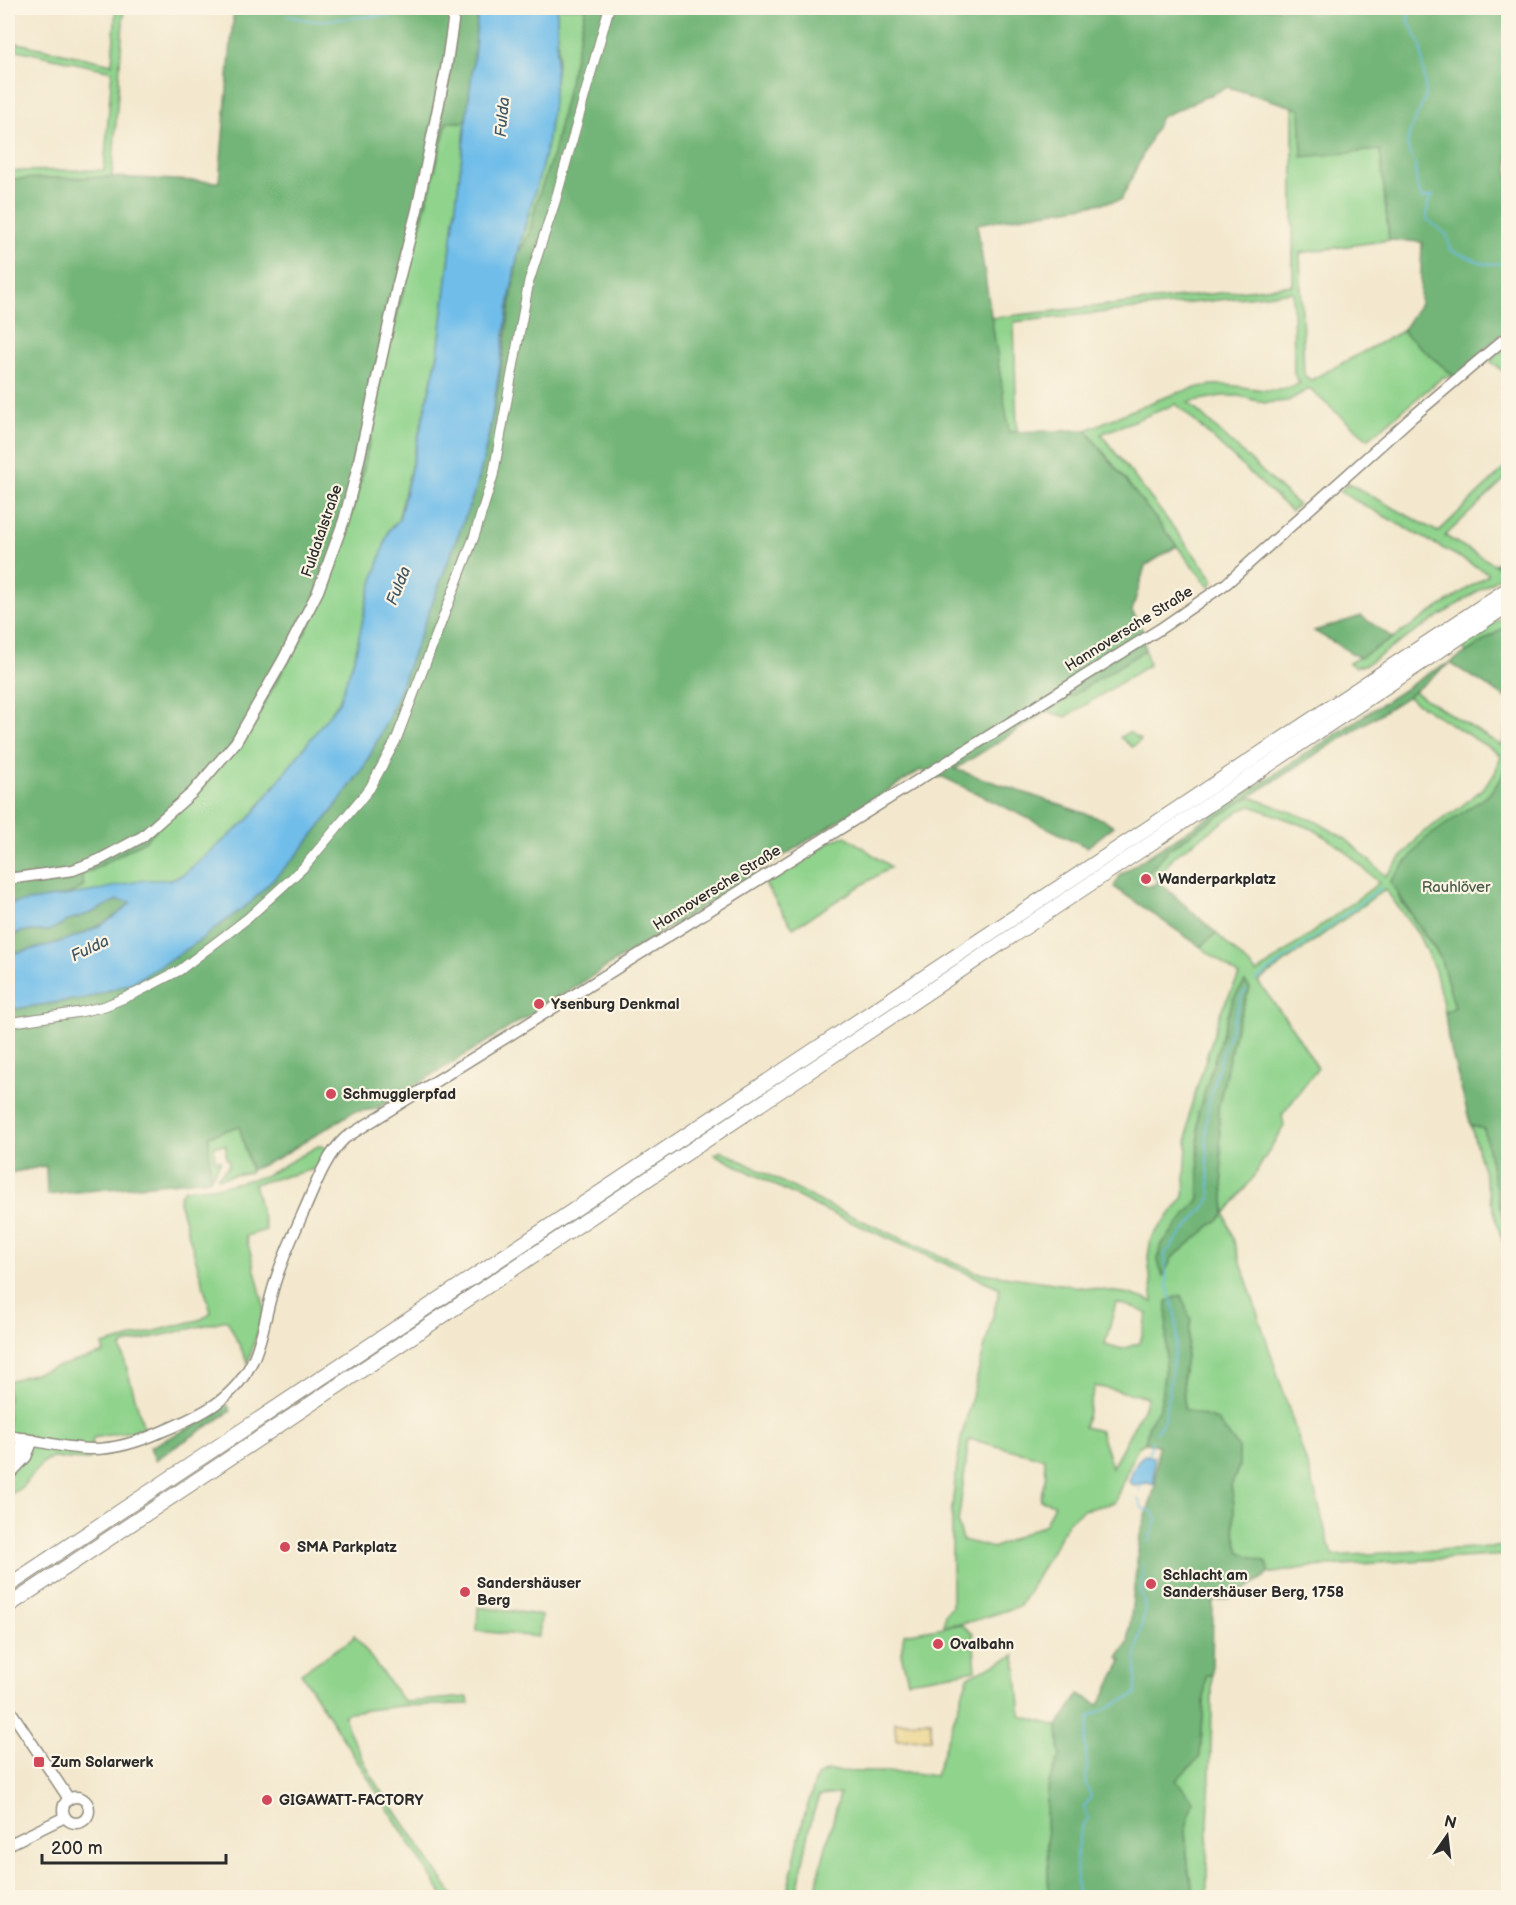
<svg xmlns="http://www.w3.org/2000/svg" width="1516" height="1905" viewBox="0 0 1516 1905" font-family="'Balsamiq Sans',sans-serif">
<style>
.green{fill:#8fd38c;stroke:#5d7f5c;stroke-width:1.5;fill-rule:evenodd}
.forest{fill:#73b578;stroke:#4f7052;stroke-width:1.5}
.sand{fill:#eeda9e;stroke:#8c8264;stroke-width:1.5}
.water{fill:#70bdea;stroke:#4e748a;stroke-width:1.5}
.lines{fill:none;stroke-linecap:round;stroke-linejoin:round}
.stream{stroke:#70bdea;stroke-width:1.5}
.tertiary-casing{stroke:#8f8a7c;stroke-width:11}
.secondary-casing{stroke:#8f8a7c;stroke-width:13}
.motorway-casing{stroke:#8f8a7c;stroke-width:16}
.tertiary{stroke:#fff;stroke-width:9}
.secondary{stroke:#fff;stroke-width:10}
.motorway{stroke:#fff;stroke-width:14}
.poi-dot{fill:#d1495b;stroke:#fcf5e5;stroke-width:2}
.labels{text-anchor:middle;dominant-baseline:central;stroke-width:4.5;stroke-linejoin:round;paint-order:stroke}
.street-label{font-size:15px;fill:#2b2b2b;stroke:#fcf5e5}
.poi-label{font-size:15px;font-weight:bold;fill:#2b2b2b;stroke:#fcf5e5;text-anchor:start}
.park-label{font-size:15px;fill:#495d48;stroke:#fcf5e5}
.water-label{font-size:16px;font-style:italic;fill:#405764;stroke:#fcf5e5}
</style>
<rect width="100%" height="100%" fill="#fcf5e5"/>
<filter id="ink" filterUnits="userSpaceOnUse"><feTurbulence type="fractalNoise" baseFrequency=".0167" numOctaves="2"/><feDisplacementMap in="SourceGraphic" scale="12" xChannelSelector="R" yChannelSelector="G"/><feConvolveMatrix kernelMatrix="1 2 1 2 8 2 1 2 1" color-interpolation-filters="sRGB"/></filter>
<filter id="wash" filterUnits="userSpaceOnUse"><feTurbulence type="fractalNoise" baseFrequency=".008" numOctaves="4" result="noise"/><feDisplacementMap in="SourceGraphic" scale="24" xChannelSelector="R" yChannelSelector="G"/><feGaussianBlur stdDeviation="1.35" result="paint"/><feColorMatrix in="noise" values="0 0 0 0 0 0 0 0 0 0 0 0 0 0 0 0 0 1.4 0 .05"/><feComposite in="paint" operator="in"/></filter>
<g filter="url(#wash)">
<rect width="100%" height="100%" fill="#f3e8ce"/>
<!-- green -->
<g class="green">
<polygon points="116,8 124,8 112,177 8,179 8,171 104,170 112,71 8,48 8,41 112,64"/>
<polygon points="557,8 586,8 553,154 536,204 529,235 518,254 547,145 558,56"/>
<path d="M 1293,106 L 1300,108 L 1332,154 L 1380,150 L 1389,240 L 1300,253 L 1304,375 L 1311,380 L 1402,331 L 1455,377 L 1443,377 L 1368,439 L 1309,389 L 1288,401 L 1265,403 L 1239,396 L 1222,396 L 1188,402 L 1298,505 L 1291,511 L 1176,404 L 1101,434 L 1214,580 L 1209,587 L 1086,430 C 1121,416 1176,388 1213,385 C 1245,383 1268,399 1300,383 L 1294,374 L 1293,292 L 1014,322 L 1017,432 L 1009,433 L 991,318 L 1293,285 Z"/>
<polygon points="447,121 466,122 438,354 398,521 389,530 367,600 355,656 339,703 249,819 184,874 8,954 8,891 83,878 81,873 91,871 146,840 242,742 310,623 327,585 343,541 362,476 375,415 380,370 395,323"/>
<polygon points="1508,345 1508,375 1490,361"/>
<polygon points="1508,465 1508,476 1445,536 1494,564 1504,574 1365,665 1355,667 1349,663 1393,638 1488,575 1488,573 1340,492 1348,483 1438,532"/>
<polygon points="1508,613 1508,625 1467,653 1461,646"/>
<polygon points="1145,650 1149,665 1066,717 1047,711"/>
<path d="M 1414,692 L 1502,746 L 1508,721 L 1508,759 L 1501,779 L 1489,794 L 1467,810 L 1398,897 L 1440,957 L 1455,1007 L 1445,1013 L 1435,970 L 1418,934 L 1385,889 L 1258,982 L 1291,1026 L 1318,1068 L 1282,1115 L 1284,1126 L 1252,1179 L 1225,1214 L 1312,1480 L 1332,1556 L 1508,1546 L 1508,1555 L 1310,1567 L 1268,1574 L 1267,1562 L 1240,1553 L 1234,1528 L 1234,1504 L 1231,1486 L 1239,1466 L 1217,1420 L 1184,1410 L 1183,1377 L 1191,1320 L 1167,1301 L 1166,1357 L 1160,1407 L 1149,1424 L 1145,1443 L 1138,1447 L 1114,1503 L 1083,1510 L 1069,1521 L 1020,1606 L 973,1621 L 944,1626 L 945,1614 L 952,1607 L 952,1508 L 955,1480 L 961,1439 L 1000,1288 L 822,1209 L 714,1154 L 722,1151 L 825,1204 L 976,1272 L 1130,1294 L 1153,1302 L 1148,1257 L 1151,1238 L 1184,1197 L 1189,1113 L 1221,1011 L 1239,976 L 1201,947 L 1216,933 L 1257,973 L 1379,883 L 1342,848 L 1313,829 L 1251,806 L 1241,810 L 1174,856 L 1164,870 L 1159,882 L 1149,872 L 1168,850 L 1236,804 L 1251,797 L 1317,822 L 1346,839 L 1386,876 L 1422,833 L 1458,809 L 1482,789 L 1495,773 L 1501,755 L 1407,697 ZM 1250,988 L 1236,1027 L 1218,1108 L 1225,1213 L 1172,1258 L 1188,1214 L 1199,1199 L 1198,1113 ZM 1116,1303 L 1133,1307 L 1148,1314 L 1140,1343 L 1122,1349 L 1105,1344 ZM 1095,1386 L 1147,1397 L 1144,1407 L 1112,1467 L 1100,1431 L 1084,1427 ZM 969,1439 L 1044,1458 L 1046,1475 L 1040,1500 L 1054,1504 L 1045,1524 L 993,1548 L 963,1540 L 958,1524 Z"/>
<polygon points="1129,732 1141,740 1132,747 1120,737"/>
<polygon points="846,836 891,867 793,928 765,884 833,840"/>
<polygon points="240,1125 251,1172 220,1178 217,1177 228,1167 229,1160 226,1159 226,1145 214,1146 215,1160 220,1160 220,1162 210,1179 209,1136"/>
<polygon points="1471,1126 1484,1129 1496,1190 1508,1237 1508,1257 1498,1226"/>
<polygon points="318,1146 323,1146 327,1150 315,1169 254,1184 266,1230 246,1236 264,1306 263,1314 248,1363 227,1320 125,1344 121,1348 144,1429 93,1438 89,1460 52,1458 44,1461 22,1487 8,1496 8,1381 104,1353 102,1345 202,1319 211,1312 179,1201 181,1193 185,1189 222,1186 265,1176"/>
<polygon points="478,1607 541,1615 539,1637 477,1631"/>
<polygon points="961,1624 973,1634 976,1670 908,1681 901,1654 904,1634"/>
<polygon points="354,1635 404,1702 468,1697 469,1704 401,1706 349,1712 344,1716 349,1731 371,1775 454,1897 444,1897 301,1673 352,1639"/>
<polygon points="1015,1655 1021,1716 1058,1726 1060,1757 1049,1782 1046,1815 1049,1897 815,1897 819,1873 840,1794 819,1796 812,1817 796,1897 786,1898 803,1820 817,1776 827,1771 914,1773 935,1776 968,1677"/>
<path d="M 1206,1675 L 1212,1675 C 1213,1749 1206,1823 1207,1897 L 1195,1897 L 1189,1873 L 1185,1832 L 1193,1801 L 1175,1780 L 1200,1756 Z"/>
</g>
<!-- forest -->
<g class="forest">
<path d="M 234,8 L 478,8 L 475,48 L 466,122 L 447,122 L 395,323 L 380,370 L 375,415 L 362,476 L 343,541 L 327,585 L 310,623 L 242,742 L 146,840 L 91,871 L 81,873 L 84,885 C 73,899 26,901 8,904 L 8,179 L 112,177 L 219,182 Z"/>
<path d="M 586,8 L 1508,8 L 1508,328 L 1455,377 L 1402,331 L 1420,304 L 1422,242 L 1389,240 L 1380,150 L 1302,157 L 1300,109 L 1228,87 L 1161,117 L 1121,200 L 977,224 L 1009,432 L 1086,430 L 1177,546 L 1145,566 L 1132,611 L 1143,631 L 1145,650 L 955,769 L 1104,820 L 1114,826 L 1087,847 L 943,777 L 933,778 L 921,770 C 739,882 560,999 376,1109 L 353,1112 L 278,1158 L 251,1170 L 239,1126 L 209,1136 L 210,1179 L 47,1195 L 46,1166 L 8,1173 L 8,1010 L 86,998 L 134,982 L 192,946 L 251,902 L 297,855 L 333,810 L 365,765 L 389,717 L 476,488 C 498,412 505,332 518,254 L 529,235 L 536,204 L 553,154 Z"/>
<polygon points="1508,555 1508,571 1504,574 1494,564"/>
<polygon points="1361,616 1393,638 1360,658 1314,631"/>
<polygon points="1508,625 1508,699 1450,663 1407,697 1198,829 1168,850 1149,872 1145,872 1141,882 1148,887 1159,882 1216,933 1201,947 1114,887 1121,874 1431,672 1450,663"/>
<polygon points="1508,759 1508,1237 1496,1190 1484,1129 1471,1126 1448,1039 1445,1013 1455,1007 1440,957 1390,882 1425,839 1489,794 1501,779"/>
<path d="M 117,900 L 132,901 C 103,932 47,948 8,954 L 8,936 L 25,931 L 49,931 L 69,920 L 91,913 Z"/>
<polygon points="1245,982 1250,988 1236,1027 1218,1108 1225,1214 1172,1258 1163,1277 1158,1261 1160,1246 1199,1199 1198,1113 1233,999"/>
<polygon points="1181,1295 1191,1320 1183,1377 1184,1409 1217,1420 1239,1448 1239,1466 1231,1486 1234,1504 1234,1528 1240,1553 1267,1562 1268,1574 1234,1597 1213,1601 1212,1675 1206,1675 1200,1757 1176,1780 1193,1801 1185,1832 1189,1873 1195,1897 1049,1897 1046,1816 1049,1782 1060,1757 1058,1726 1079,1694 1099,1705 1122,1661 1118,1658 1128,1643 1140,1535 1155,1487 1158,1445 1145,1443 1149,1424 1160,1407 1166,1357 1167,1301"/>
<polygon points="227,1404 231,1411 155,1460 150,1447 203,1421"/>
</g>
<!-- sand -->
<polygon class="sand" points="931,1721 931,1739 896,1740 895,1722"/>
<!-- water -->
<g class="water">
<path d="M 478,8 L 557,8 C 558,54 555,98 547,144 C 540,181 526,217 518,254 C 501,332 498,412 476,488 L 389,717 L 365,765 L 333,810 L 297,855 L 251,902 L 192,946 L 134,982 L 86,998 L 8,1010 L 8,954 C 46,948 105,932 131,902 L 117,900 L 91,913 L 69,920 L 49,931 L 25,931 L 8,936 L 8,904 L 90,892 L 144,880 L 171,880 L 184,874 L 249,819 L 339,702 L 355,656 L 367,600 L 389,530 L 399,520 L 438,354 L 475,48 Z"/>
<path d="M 1145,1455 L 1154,1457 L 1154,1485 L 1148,1483 L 1133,1485 L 1129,1482 C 1132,1472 1136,1459 1145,1455 Z"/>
</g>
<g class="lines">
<!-- stream -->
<g class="stream">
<polyline points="1406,8 1410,12 1408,20 1421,46 1426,96 1410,131 1407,146 1415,164 1417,184 1422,199 1433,195 1428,203 1427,219 1447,235 1450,249 1455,252 1485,264 1508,263"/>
<polyline points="287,16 314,21 391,15"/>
<polyline points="1255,981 1382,887"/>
<path d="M 1156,1433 L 1165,1418 L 1177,1336 L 1175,1312 L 1167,1285 L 1165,1254 L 1211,1199 C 1209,1172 1204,1143 1207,1116 C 1213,1075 1230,1034 1242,995 L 1247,990"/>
<polyline points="1149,1455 1152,1441"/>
<polyline points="1139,1490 1140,1484"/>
<polyline points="1138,1499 1143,1509 1151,1511 1157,1518 1148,1543"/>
<path d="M 1078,1898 C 1076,1878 1073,1832 1088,1819 L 1084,1807 L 1091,1796 L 1086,1785 L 1087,1764 L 1085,1742 L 1090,1716 L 1136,1694 L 1136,1656 L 1145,1607 L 1141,1592 L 1144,1563"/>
</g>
</g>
</g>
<g filter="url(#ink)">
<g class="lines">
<defs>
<polyline id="tertiary" points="8,1023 80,1012 105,1006 136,993 180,970 248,918 304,867 370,788 396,740 474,537 493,476 529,281 555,202 609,8"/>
<g id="secondary">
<polyline points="8,879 73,870 99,860 142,837 193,792 236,742 283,660 318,591 344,520 356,474 397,287 417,210 446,69 455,8"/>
<path d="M 8,1436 C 35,1440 65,1449 93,1449 C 118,1449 141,1441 163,1431 C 201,1415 235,1399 253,1360 C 263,1338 266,1312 273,1289 C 280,1263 292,1238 303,1213 C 315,1187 324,1158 345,1138 L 1160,629 L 1227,583 L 1410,419 L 1508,336"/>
<polyline points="8,1445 13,1455 14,1464"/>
<polyline points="13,1469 24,1438"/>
<polyline points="8,1476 26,1457 33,1440"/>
<polyline points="8,1707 69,1799"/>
<circle cx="76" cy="1810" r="13"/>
<polyline points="8,1845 65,1817"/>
</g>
<g id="motorway">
<polyline points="8,1586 1508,589"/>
<polyline points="8,1606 1508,605"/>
</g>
</defs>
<!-- tertiary casing -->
<use href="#tertiary" class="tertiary-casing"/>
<!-- secondary casing -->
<use href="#secondary" class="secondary-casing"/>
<!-- motorway casing -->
<use href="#motorway" class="motorway-casing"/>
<!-- tertiary -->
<use href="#tertiary" class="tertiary"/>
<!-- secondary -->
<use href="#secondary" class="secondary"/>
<!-- motorway -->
<use href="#motorway" class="motorway"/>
</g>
</g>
<!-- markers -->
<g class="poi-dot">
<circle cx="1146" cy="879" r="6"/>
<circle cx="539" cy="1004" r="6"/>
<circle cx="331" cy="1094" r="6"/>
<circle cx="285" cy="1547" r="6"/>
<circle cx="1151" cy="1584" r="6"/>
<circle cx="465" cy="1592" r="6"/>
<circle cx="938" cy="1644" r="6"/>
<rect x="33" y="1756" width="12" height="12" rx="3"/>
<circle cx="267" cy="1800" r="6"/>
</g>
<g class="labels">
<!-- street labels -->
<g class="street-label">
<text transform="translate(322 531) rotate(-71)">Fuldatalstraße</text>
<text transform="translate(1129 629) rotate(-32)">Hannoversche Straße</text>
<text transform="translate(717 888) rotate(-32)">Hannoversche Straße</text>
</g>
<!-- poi labels -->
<g class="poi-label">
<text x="1158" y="879">Wanderparkplatz</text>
<text x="551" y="1004">Ysenburg Denkmal</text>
<text x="343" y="1094">Schmugglerpfad</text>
<text x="297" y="1547">SMA Parkplatz</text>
<text x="1163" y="1575">Schlacht am<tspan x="1163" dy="17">Sandershäuser Berg, 1758</tspan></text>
<text x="477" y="1583">Sandershäuser<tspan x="477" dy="17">Berg</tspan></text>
<text x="950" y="1644">Ovalbahn</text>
<text x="51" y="1762">Zum Solarwerk</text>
<text x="279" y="1800">GIGAWATT-FACTORY</text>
</g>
<!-- park labels -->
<g class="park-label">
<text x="1456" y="887">Rauhlöver</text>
</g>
<!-- water labels -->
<g class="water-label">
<text transform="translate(503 117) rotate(-85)">Fulda</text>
<text transform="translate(399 586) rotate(-68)">Fulda</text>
<text transform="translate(90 949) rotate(-26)">Fulda</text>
</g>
</g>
<!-- margin -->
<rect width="1516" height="1905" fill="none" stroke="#fcf5e5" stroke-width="30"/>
<!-- north arrow -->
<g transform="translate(1447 1836) rotate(14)" stroke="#fcf5e5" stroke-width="4.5" paint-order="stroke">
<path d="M0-4.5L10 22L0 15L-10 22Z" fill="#2b2b2b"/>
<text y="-9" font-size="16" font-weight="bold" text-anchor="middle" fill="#2b2b2b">N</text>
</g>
<!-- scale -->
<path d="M42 1854v9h184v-9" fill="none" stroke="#2b2b2b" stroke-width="3"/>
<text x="51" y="1854" font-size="18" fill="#2b2b2b" stroke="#fcf5e5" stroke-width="4.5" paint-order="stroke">200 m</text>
</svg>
